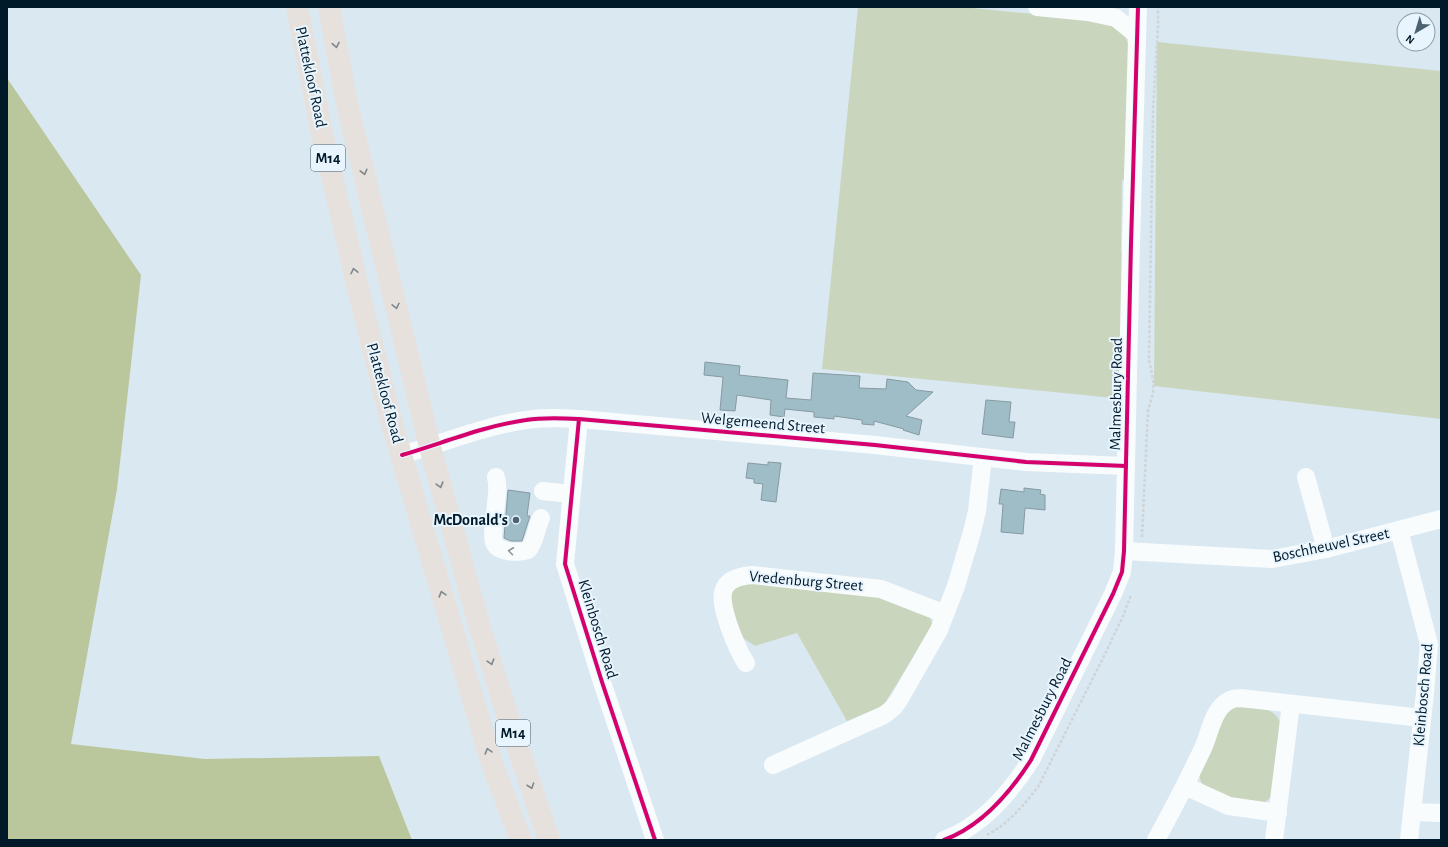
<svg xmlns="http://www.w3.org/2000/svg" width="1448" height="847" viewBox="0 0 1448 847" font-family="'Alegreya Sans',sans-serif">
<style>
.green{fill:#cad5bd}
.forest{fill:#bac79c}
.building{fill:#9fbdc7;stroke:#869aa2}
.lines{fill:none;stroke-linecap:round;stroke-linejoin:round}
.path{stroke:#cfd4d7;stroke-width:2.5;stroke-dasharray:3 2;stroke-linecap:butt}
.minor{stroke:#f9fcfd;stroke-width:18}
.major{stroke:#e7e1dd;stroke-width:22}
.cycleway-casing{stroke:#e8f5fe;stroke-width:6}
.cycleway{stroke:#d6006c;stroke-width:4}
.oneway{stroke:#7f878c}
.oneway2{stroke:#89969e}
.poi-dot{fill:#4c6270;stroke:#e8f5fe;stroke-width:1.5}
.labels{text-anchor:middle;dominant-baseline:central;stroke-width:4;stroke-linejoin:round;paint-order:stroke}
.shield{fill:#e8f5fe;stroke:#465c6a;stroke-width:1}
.shield-label{font-size:15px;font-weight:bold;fill:#001a2a}
.street-label{font-size:16px;fill:#001a2a;stroke:#e8f5fe}
.poi-label{font-size:16px;font-weight:bold;fill:#001a2a;stroke:#e8f5fe;text-anchor:end}
</style>
<rect width="100%" height="100%" fill="#dae8f2"/>
<!-- green -->
<g class="green">
<polygon points="858,7 962,7 1095,20 1108,22 1124,34 1129,46 1127,176 1122,181 1121,251 1126,255 1124,399 822,369"/>
<polygon points="1157,42 1441,71 1441,419 1154,386"/>
<polygon points="743,579 877,592 928,613 933,625 883,706 847,721 797,633 755,646 740,636 726,600 731,589"/>
<path d="M 1240,705 C 1256,708 1273,706 1280,722 L 1273,795 C 1269,799 1266,803 1260,803 C 1247,805 1213,796 1204,786 C 1201,783 1200,779 1199,775 L 1226,711 Z"/>
</g>
<!-- forest -->
<polygon class="forest" points="7,78 141,275 117,489 71,744 205,759 379,756 412,840 7,840"/>
<!-- building -->
<g class="building">
<polygon points="705,362 740,366 739,375 788,380 786,398 811,400 813,373 860,376 859,388 886,389 887,379 908,382 916,390 933,392 906,416 922,420 919,435 903,430 904,429 874,421 874,425 862,424 862,420 834,416 834,419 814,417 814,412 785,409 784,417 770,415 771,400 737,395 735,411 720,410 723,377 704,375"/>
<polygon points="986,400 1011,402 1009,422 1015,422 1013,438 982,434"/>
<polygon points="768,462 781,463 776,502 761,500 763,484 754,483 754,479 746,478 748,463 768,465"/>
<polygon points="1024,488 1041,490 1040,494 1045,495 1045,510 1025,508 1023,534 1001,532 1003,504 999,504 1001,489 1024,492"/>
<polygon points="508,490 530,493 527,516 530,516 522,541 511,541 504,538"/>
</g>
<g class="lines">
<!-- path -->
<g class="path">
<path d="M 1142,537 L 1148,410 C 1156,387 1154,383 1149,360 L 1153,111 L 1158,27 L 1158,7"/>
<path d="M 987,835 C 1009,823 1023,806 1038,787 L 1105,654 L 1123,616 L 1131,595"/>
</g>
<!-- minor -->
<g class="minor">
<polyline points="1037,7 1088,12 1116,18 1137,35"/>
<polyline points="579,419 565,564 602,682 655,840"/>
<path d="M 402,455 C 443,443 484,426 526,420 C 544,417 561,418 579,419 L 875,445 L 1026,462 L 1126,466"/>
<path d="M 496,477 C 497,482 498,487 497,492 C 497,503 491,534 494,542 C 497,553 519,553 528,550 C 535,543 536,528 541,518"/>
<polyline points="1306,477 1326,549"/>
<polyline points="543,491 571,494"/>
<polyline points="1399,530 1429,644 1425,693 1409,840"/>
<polyline points="1124,551 1272,559 1326,549 1441,519"/>
<path d="M 746,663 C 738,651 734,640 729,626 C 720,599 715,578 752,575 L 881,589 L 945,614"/>
<polyline points="773,765 884,715 893,708 899,700 939,630 956,586 972,532 977,511 983,457"/>
<polyline points="1185,786 1229,806 1278,813"/>
<polyline points="1412,812 1441,813"/>
<path d="M 944,840 C 982,826 1010,793 1031,760 L 1113,594 L 1122,572 L 1124,551 L 1131,244 L 1138,7"/>
<path d="M 1156,840 C 1173,809 1189,778 1204,746 C 1209,734 1212,717 1221,707 C 1226,701 1232,698 1240,698 L 1422,718"/>
<polyline points="1274,840 1291,704"/>
</g>
<!-- major -->
<g class="major">
<polyline points="297,7 323,138 363,309 392,424 492,764 521,840"/>
<polyline points="329,7 347,104 430,447 479,625 512,730 549,840"/>
</g>
<defs>
<g id="cycleway">
<polyline points="579,419 565,564 602,682 655,840"/>
<path d="M 402,455 C 443,443 484,426 526,420 C 544,417 561,418 579,419 L 875,445 L 1026,462 L 1126,466"/>
<path d="M 944,840 C 982,826 1010,793 1031,760 L 1113,594 L 1122,572 L 1124,551 L 1131,244 L 1138,7"/>
</g>
</defs>
<!-- cycleway casing -->
<use href="#cycleway" class="cycleway-casing"/>
<!-- cycleway -->
<use href="#cycleway" class="cycleway"/>
</g>
<!-- one-way arrows -->
<defs><path id="oneway-chevron" d="M-2-3.5L2.5 0L-2 3.5" fill="none" stroke-width="1.6" stroke-linecap="round" stroke-linejoin="round"/></defs>
<g class="oneway">
<use href="#oneway-chevron" transform="translate(336 45) rotate(79)"/>
<use href="#oneway-chevron" transform="translate(364 172) rotate(76)"/>
<use href="#oneway-chevron" transform="translate(354 271) rotate(-103)"/>
<use href="#oneway-chevron" transform="translate(396 306) rotate(77)"/>
<use href="#oneway-chevron" transform="translate(440 485) rotate(74)"/>
<use href="#oneway-chevron" transform="translate(442 594) rotate(-106)"/>
<use href="#oneway-chevron" transform="translate(491 662) rotate(73)"/>
<use href="#oneway-chevron" transform="translate(488 751) rotate(-106)"/>
<use href="#oneway-chevron" transform="translate(531 786) rotate(71)"/>
</g>
<use class="oneway2" href="#oneway-chevron" transform="translate(511 551) rotate(-173)"/>
<!-- markers -->
<circle class="poi-dot" cx="516" cy="520" r="4"/>
<g class="labels">
<!-- shield labels -->
<g class="shield">
<rect x="311" y="145" width="34" height="26" rx="3"/>
<rect x="496" y="720" width="34" height="26" rx="3"/>
</g>
<g class="shield-label">
<text x="328" y="158">M14</text>
<text x="513" y="733">M14</text>
</g>
<!-- street labels -->
<g class="street-label">
<text transform="translate(311 77) rotate(78)">Plattekloof Road</text>
<text transform="translate(385 393) rotate(75)">Plattekloof Road</text>
<text transform="translate(1116 394) rotate(-89)">Malmesbury Road</text>
<text transform="translate(763 423) rotate(5)">Welgemeend Street</text>
<text transform="translate(1331 545) rotate(-12)">Boschheuvel Street</text>
<text transform="translate(806 581) rotate(5)">Vredenburg Street</text>
<text transform="translate(598 629) rotate(73)">Kleinbosch Road</text>
<text transform="translate(1423 695) rotate(-85)">Kleinbosch Road</text>
<text transform="translate(1042 709) rotate(-63)">Malmesbury Road</text>
</g>
<!-- poi labels -->
<g class="poi-label">
<text x="508" y="520">McDonald's</text>
</g>
</g>
<!-- border -->
<rect width="1448" height="847" fill="none" stroke="#001a2a" stroke-width="16"/>
<!-- north arrow -->
<g transform="translate(1416 32) rotate(218)"><circle r="19" fill="#e8f5fe" stroke="#8b9da9"/>
<path d="M0-3L7 15L0 10L-7 15Z" fill="#4c6270"/>
<text y="-6" font-size="11" font-weight="bold" text-anchor="middle" fill="#001a2a">N</text>
</g>
</svg>
